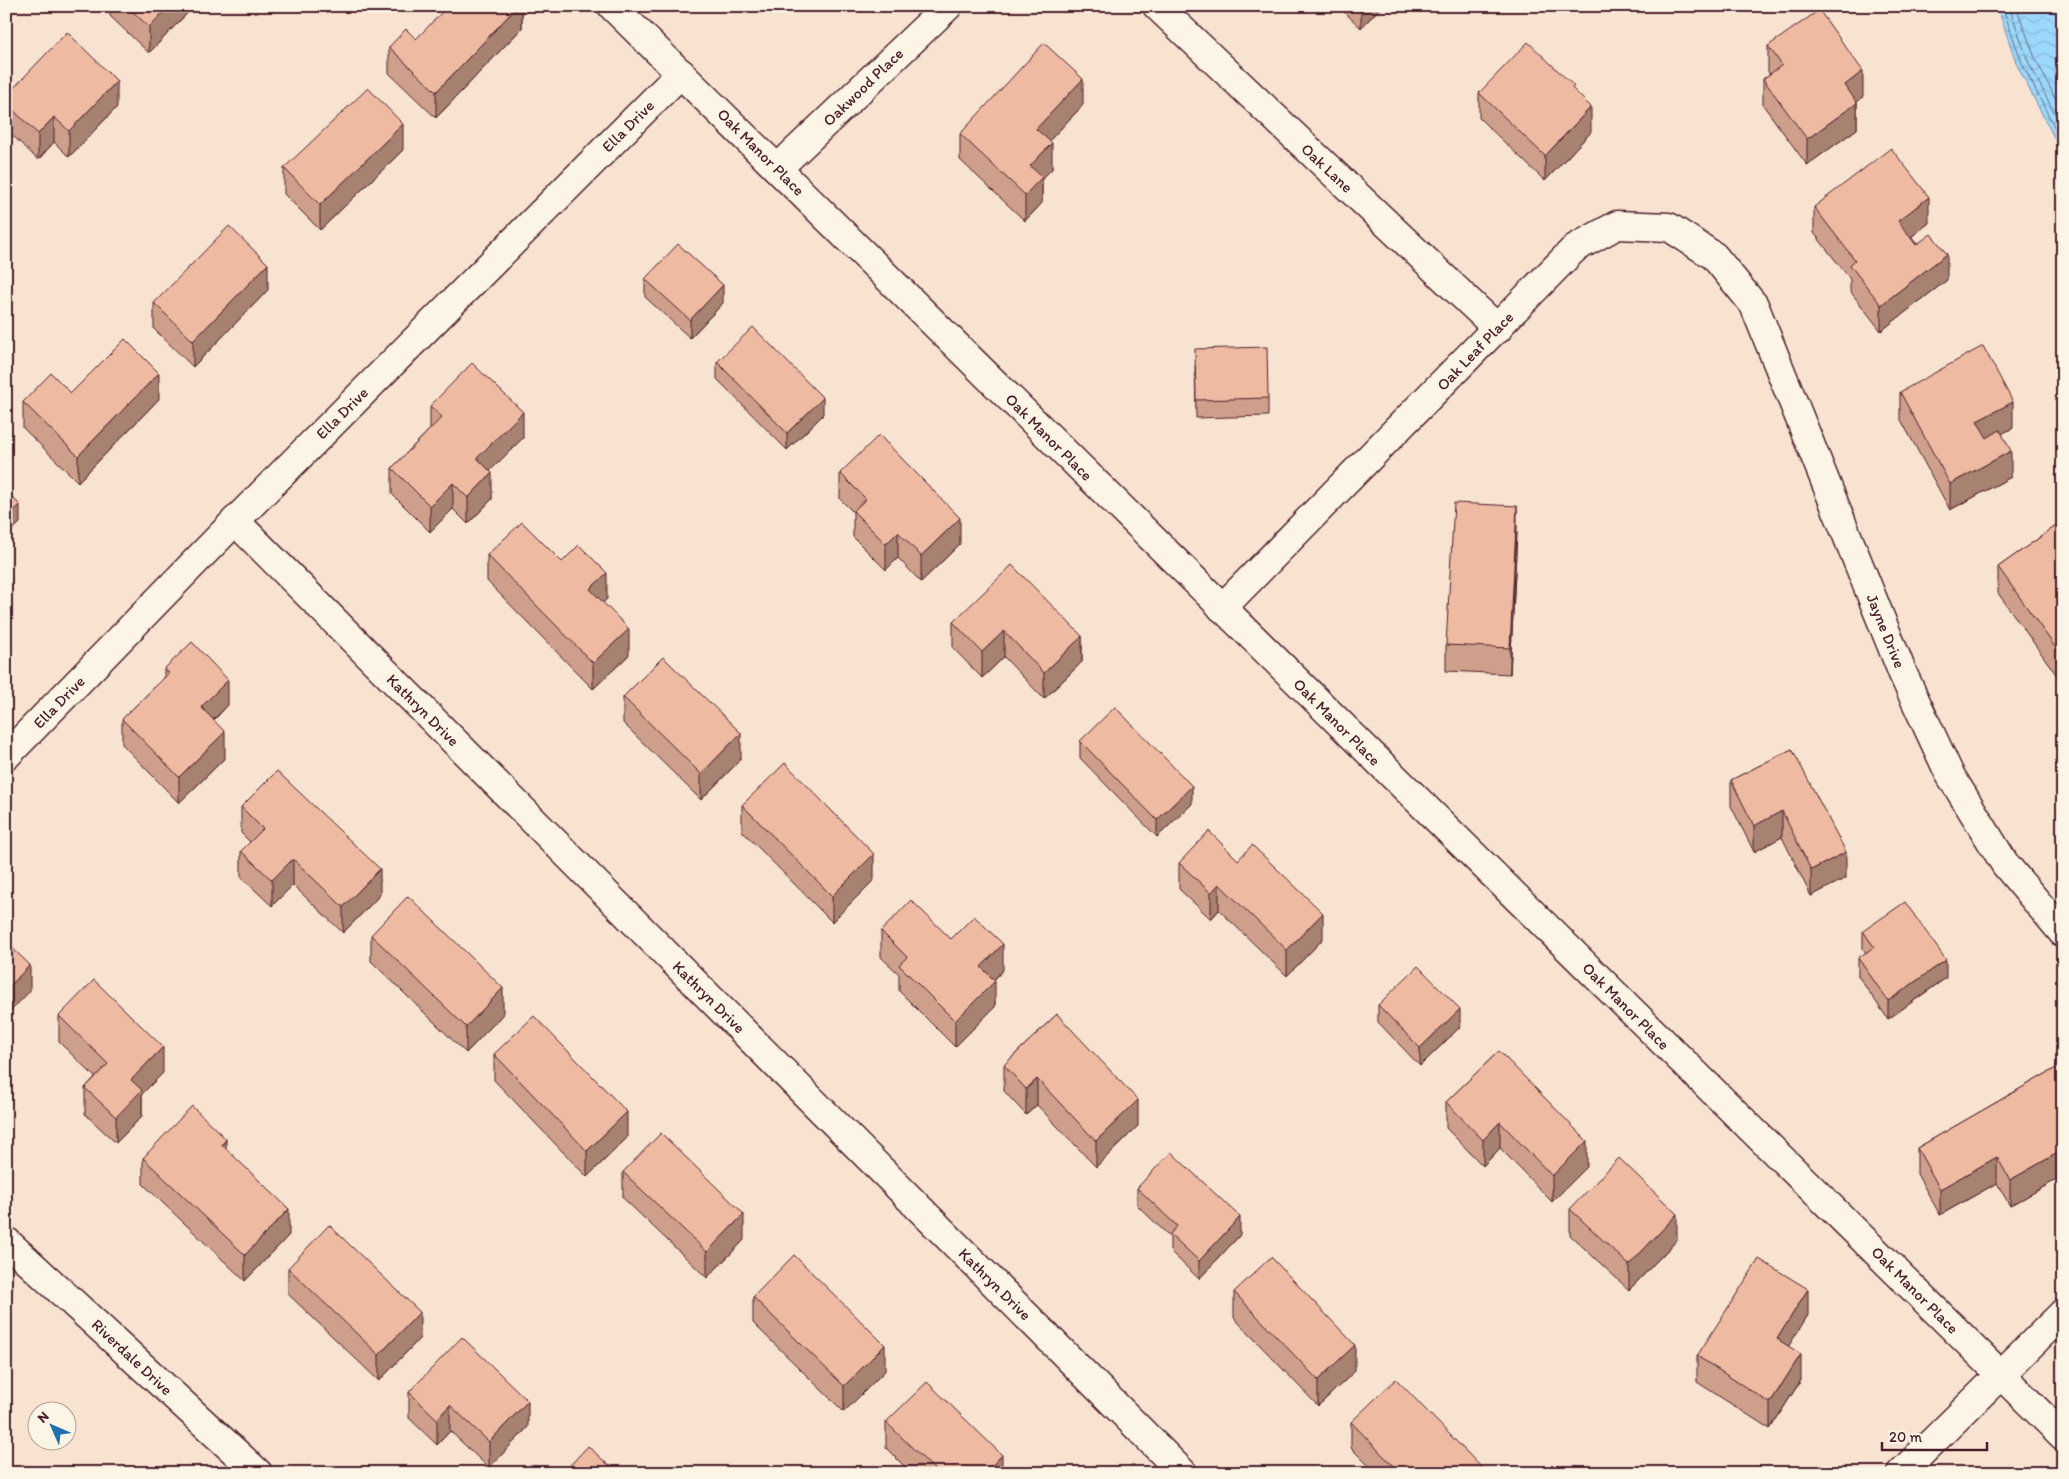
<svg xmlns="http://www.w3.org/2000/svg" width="2069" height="1479" viewBox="0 0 2069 1479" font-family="Itim,sans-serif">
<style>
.water{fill:url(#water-waves);stroke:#7b8ea8}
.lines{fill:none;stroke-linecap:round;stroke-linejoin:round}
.shore{stroke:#6a697f;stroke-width:1}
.minor-casing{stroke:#4a1f2b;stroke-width:31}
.minor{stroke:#fcf5e5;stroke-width:28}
.wall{fill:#cea08b;stroke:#4a1f2b}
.shaded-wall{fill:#a78271;stroke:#4a1f2b}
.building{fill:#efbaa2;stroke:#4a1f2b}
.labels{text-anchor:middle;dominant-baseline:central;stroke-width:4;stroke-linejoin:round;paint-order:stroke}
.street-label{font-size:16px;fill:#4a1f2b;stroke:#fcf5e5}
</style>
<defs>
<pattern id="water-waves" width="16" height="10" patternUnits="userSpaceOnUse" patternTransform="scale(1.25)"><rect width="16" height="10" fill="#9bd8fc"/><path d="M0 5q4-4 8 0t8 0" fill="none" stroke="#87b9d8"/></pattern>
</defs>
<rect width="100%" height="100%" fill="#f8e3d1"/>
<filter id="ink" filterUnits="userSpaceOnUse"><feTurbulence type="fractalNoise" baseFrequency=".02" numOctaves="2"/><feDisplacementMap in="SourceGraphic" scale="10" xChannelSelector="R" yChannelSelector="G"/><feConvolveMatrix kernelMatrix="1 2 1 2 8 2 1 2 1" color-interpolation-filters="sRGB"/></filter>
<g filter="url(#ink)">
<!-- water -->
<polygon class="water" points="1997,6 2063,6 2063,155 2017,65"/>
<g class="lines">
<!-- shore -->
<g class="shore">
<polyline points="2002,6 2022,63 2063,144"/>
<polyline points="2009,6 2028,61 2063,130"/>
<polyline points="2016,6 2035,58 2063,113"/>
</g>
<defs>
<g id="minor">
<polyline points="612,6 2063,1436"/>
<polyline points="1157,6 1498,329"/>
<polyline points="778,168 948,6"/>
<polyline points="235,521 1183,1473"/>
<polyline points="1222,608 1575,248 1617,225 1669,227 1714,256 1754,305 1903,674 1949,773 2005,864 2063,933"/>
<polyline points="6,756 235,521 681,73"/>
<polyline points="6,1241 258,1473"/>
<polyline points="1901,1473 2063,1313"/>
</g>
</defs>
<!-- minor casing -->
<use href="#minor" class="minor-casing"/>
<!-- minor -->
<use href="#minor" class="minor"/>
</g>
<!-- wall -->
<g class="wall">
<polygon points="110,6 194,6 149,53 110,16"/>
<polygon points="522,6 522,28 436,118 389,73 389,47"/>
<polygon points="1338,6 1382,6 1361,28"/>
<polygon points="1768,46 1863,97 1857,102 1857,129 1807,165 1763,105 1763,79 1770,74 1768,72"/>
<polygon points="1574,90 1591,132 1545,181 1479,118 1479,93"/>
<polygon points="6,96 117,107 69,157 54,142 38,160 6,129"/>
<polygon points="1083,105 1049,141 1052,169 1042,179 1042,203 1025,221 960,160 960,134"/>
<polygon points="403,150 320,230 284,194 284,168"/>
<polygon points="1814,207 1929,223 1911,237 1947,280 1881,331 1850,291 1850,279 1814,233"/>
<polygon points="645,279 723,303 690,338 645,297"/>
<polygon points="268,290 193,367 154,329 154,303"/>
<polygon points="717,362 823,415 787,450 717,379"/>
<polygon points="1195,366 1268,398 1268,416 1196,418"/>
<polygon points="1900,392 2013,428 2002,433 2011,477 1950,510 1900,418"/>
<polygon points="71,393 159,399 78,482 23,428 23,402"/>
<polygon points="430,406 523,438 490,471 492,499 468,524 453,509 430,532 392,494 392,468 430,429"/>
<polygon points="840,473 960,544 921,582 898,558 886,570 853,537 853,512 840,499"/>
<polygon points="2063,521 2063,684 1998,593 1998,567"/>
<polygon points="1517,532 1510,674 1446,671 1446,645"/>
<polygon points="487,555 562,562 607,599 603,603 629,655 593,689 487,581"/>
<polygon points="953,622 1082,636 1082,662 1044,699 1004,657 982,678 953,648"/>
<polygon points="164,669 228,705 214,720 225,758 179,803 122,744 122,719 164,678"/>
<polygon points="623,697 741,759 701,800 623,723"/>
<polygon points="1080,741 1192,804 1157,837 1080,758"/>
<polygon points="1792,749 1846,878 1811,896 1782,837 1754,852 1731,806 1731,780"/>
<polygon points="742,805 874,880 832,922 742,831"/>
<polygon points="241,807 380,895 343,933 293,885 272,906 241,877 241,851 250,842 241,833"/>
<polygon points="1179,863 1323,939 1287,976 1219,910 1211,919 1179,889"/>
<polygon points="881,931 951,939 1003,970 994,980 995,1007 955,1047 899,991 899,974 881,957"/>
<polygon points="1863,931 1946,978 1888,1019 1858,976 1858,958 1866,953 1863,949"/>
<polygon points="371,935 503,1014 466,1053 371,961"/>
<polygon points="1378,1005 1460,1027 1420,1066 1378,1022"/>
<polygon points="1057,1014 1138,1126 1096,1167 1037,1105 1026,1115 1004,1091 1004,1065"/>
<polygon points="59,1016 163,1073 142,1094 142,1116 116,1143 85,1114 85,1088 95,1077 59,1042"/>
<polygon points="1499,1051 1587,1167 1552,1202 1500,1148 1483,1166 1446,1128 1446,1102"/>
<polygon points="494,1054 627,1138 587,1177 494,1080"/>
<polygon points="2063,1064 2063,1176 2010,1206 1997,1183 1940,1215 1917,1174 1917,1148"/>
<polygon points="143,1158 289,1235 245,1281 143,1184"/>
<polygon points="623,1172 744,1240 707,1278 623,1198"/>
<polygon points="1137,1188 1240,1235 1199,1279 1170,1251 1170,1237 1137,1205"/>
<polygon points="1570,1209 1677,1240 1629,1290 1570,1235"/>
<polygon points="288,1268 420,1338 379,1381 288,1294"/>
<polygon points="1234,1292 1355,1371 1318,1406 1234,1318"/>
<polygon points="753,1297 885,1371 844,1412 753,1323"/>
<polygon points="1808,1315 1788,1346 1801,1380 1770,1429 1697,1382 1697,1356"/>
<polygon points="409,1392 528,1427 489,1468 450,1431 437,1445 409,1418"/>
<polygon points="886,1422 1002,1473 911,1473 886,1448"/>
<polygon points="1351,1422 1486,1473 1376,1473 1351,1448"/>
</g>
<!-- shaded-wall -->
<g class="shaded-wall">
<polygon points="169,6 194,6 149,53 149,27"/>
<polygon points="518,6 522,6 522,28 436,118 436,92"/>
<polygon points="1365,6 1382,6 1361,28 1361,11"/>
<polygon points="1863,71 1863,97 1845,111 1845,85"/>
<polygon points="1083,79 1083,105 1036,155 1036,129"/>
<polygon points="117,81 117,107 69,157 69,131"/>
<polygon points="1857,103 1857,129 1807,165 1807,139"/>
<polygon points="1591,107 1591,132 1545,181 1545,156"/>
<polygon points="54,117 54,142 38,160 38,134"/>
<polygon points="403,124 403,150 320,230 320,205"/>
<polygon points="1052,143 1052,169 1042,179 1042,203 1025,221 1025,195 1030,166"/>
<polygon points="1929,197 1929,223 1898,247 1898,221"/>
<polygon points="1947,254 1947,280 1881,331 1881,305"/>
<polygon points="268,264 268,290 193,367 193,341"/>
<polygon points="723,285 723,303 690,338 690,320"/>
<polygon points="159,373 159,399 78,482 78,456"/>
<polygon points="823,398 823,415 787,450 787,433"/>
<polygon points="2013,402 2013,428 1977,447 1977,421"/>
<polygon points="523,412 523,438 477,484 477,458"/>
<polygon points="2011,451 2011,477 1950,510 1950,484"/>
<polygon points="492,473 492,499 468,524 468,498"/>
<polygon points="453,483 453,509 430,532 430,506"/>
<polygon points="20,505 20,523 6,536 6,518"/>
<polygon points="1517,506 1517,532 1510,674 1510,648"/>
<polygon points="960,518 960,544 921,582 921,556"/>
<polygon points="898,532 898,558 886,570 886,544"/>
<polygon points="607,573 607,599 590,615 590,589"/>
<polygon points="629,629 629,655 593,689 593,663"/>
<polygon points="1004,631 1004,657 982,678 982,652"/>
<polygon points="1082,636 1082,662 1044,699 1044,673"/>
<polygon points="228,680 228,705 201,732 201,707"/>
<polygon points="225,732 225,758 179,803 179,777"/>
<polygon points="741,733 741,759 701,800 701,774"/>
<polygon points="1192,786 1192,804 1157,837 1157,820"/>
<polygon points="1782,811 1782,837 1754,852 1754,826"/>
<polygon points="1846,852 1846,878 1811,896 1811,870"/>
<polygon points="874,854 874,880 832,922 832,896"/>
<polygon points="293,859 293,885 272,906 272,880"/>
<polygon points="380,869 380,895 343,933 343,907"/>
<polygon points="1219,884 1219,910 1211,919 1211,893"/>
<polygon points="1323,913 1323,939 1287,976 1287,950"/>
<polygon points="1003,944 1003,970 981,993 981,967"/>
<polygon points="1946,960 1946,978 1888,1019 1888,1001"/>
<polygon points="30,965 30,991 6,1016 6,990"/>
<polygon points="995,981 995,1007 955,1047 955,1021"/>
<polygon points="503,988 503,1014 466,1053 466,1027"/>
<polygon points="1460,1009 1460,1027 1420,1066 1420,1048"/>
<polygon points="163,1047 163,1073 142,1094 142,1116 116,1143 116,1117 131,1080"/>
<polygon points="1037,1079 1037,1105 1026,1115 1026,1089"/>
<polygon points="1138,1100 1138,1126 1096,1167 1096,1141"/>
<polygon points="627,1112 627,1138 587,1177 587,1151"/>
<polygon points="1500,1122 1500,1148 1483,1166 1483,1140"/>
<polygon points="226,1139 226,1165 222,1145"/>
<polygon points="1587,1141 1587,1167 1552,1202 1552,1176"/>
<polygon points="2063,1150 2063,1176 2010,1206 2010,1180"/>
<polygon points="1997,1157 1997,1183 1940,1215 1940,1189"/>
<polygon points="289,1209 289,1235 245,1281 245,1255"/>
<polygon points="744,1214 744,1240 707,1278 707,1252"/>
<polygon points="1677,1214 1677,1240 1629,1290 1629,1265"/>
<polygon points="1240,1217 1240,1235 1199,1279 1199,1261"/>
<polygon points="1808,1289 1808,1315 1777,1365 1777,1339"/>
<polygon points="420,1312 420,1338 379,1381 379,1355"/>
<polygon points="885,1345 885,1371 844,1412 844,1386"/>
<polygon points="1355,1345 1355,1371 1318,1406 1318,1380"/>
<polygon points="1801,1354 1801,1380 1770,1429 1770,1403"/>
<polygon points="528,1401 528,1427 489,1468 489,1442"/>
<polygon points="450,1405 450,1431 437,1445 437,1419"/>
<polygon points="1002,1455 1002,1473 985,1473"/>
<polygon points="1406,1467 1406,1473 1400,1473"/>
</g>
<!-- building -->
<g class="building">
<polygon points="127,6 169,6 149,27"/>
<polygon points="448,6 518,6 436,92 389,47 406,29 416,39"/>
<polygon points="1356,6 1365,6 1361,11"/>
<polygon points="1819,10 1863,71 1845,85 1857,103 1807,139 1763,79 1782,65 1768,46"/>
<polygon points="67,32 117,81 69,131 54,117 38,134 6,103 6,96"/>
<polygon points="1528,42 1574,86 1572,88 1591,107 1545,156 1479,93"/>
<polygon points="1044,43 1083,79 1036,129 1052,143 1030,166 1042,177 1025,195 960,134"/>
<polygon points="368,88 403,124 320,205 284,168"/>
<polygon points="1891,148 1929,197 1898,221 1916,245 1931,234 1947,254 1881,305 1850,265 1855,260 1814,207"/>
<polygon points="229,226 268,264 193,341 154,303"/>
<polygon points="678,244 723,285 690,320 645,279"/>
<polygon points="753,327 823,398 787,433 717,362"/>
<polygon points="125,339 159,373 78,456 23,402 51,373 71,393"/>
<polygon points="1983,346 2013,402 1977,421 1987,438 2000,430 2011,451 1950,484 1900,392"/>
<polygon points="1267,347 1268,398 1196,400 1195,349"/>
<polygon points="472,363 523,412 477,458 492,473 468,498 453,483 430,506 392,468 442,417 430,406"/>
<polygon points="879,435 960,518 921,556 898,532 886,544 853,511 866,499 840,473"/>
<polygon points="6,491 20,505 6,518"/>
<polygon points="1454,503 1517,506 1510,648 1446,645"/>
<polygon points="2063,521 2063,658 1998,567"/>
<polygon points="522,522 562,562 579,545 607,573 590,589 629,629 593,663 487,555"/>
<polygon points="1012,565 1082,636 1044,673 1004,631 982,652 953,622"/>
<polygon points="192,642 228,680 201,707 225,732 179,777 122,719 169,673 164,669"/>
<polygon points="663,657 741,733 701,774 623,697"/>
<polygon points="1115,707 1192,786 1157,820 1080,741"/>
<polygon points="1792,749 1846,852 1811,870 1782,811 1754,826 1731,780"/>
<polygon points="785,763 874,854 832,896 742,805"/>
<polygon points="277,771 380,869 343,907 293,859 272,880 241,851 263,829 241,807"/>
<polygon points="1209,831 1238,860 1252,845 1323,913 1287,950 1219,884 1211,893 1179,863"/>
<polygon points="408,896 503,988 466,1027 371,935"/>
<polygon points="911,900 951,939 974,916 1003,944 981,967 995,981 955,1021 899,965 907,957 881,931"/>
<polygon points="1905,902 1946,960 1888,1001 1858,958 1874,947 1863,931"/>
<polygon points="6,942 30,965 6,990"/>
<polygon points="1418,966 1460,1009 1420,1048 1378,1005"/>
<polygon points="94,980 163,1047 131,1080 142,1090 116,1117 85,1088 108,1064 59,1016"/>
<polygon points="1057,1014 1138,1100 1096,1141 1037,1079 1026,1089 1004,1065"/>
<polygon points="534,1016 627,1112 587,1151 494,1054"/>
<polygon points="1499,1051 1587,1141 1552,1176 1500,1122 1483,1140 1446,1102"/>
<polygon points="2063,1064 2063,1150 2010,1180 1997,1157 1940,1189 1917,1148"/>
<polygon points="192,1106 226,1139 222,1145 289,1209 245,1255 143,1158"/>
<polygon points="661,1133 744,1214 707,1252 623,1172"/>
<polygon points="1171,1152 1240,1217 1199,1261 1170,1234 1177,1226 1137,1188"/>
<polygon points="1619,1158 1677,1214 1629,1265 1570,1209"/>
<polygon points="329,1225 420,1312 379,1355 288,1268"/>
<polygon points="794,1255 885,1345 844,1386 753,1297"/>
<polygon points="1271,1257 1355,1345 1318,1380 1234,1292"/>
<polygon points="1759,1259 1808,1289 1777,1339 1801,1354 1770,1403 1697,1356"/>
<polygon points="462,1337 528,1401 489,1442 450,1405 437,1419 409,1392"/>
<polygon points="1396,1379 1486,1472 1486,1473 1412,1473 1406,1467 1400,1473 1351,1422"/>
<polygon points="927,1382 1002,1455 985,1473 938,1473 886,1422"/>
<polygon points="588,1446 617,1473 563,1473"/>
<polygon points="1618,1466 1626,1473 1612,1473"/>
</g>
</g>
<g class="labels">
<!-- street labels -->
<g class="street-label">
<text transform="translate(863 87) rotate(-44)">Oakwood Place</text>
<text transform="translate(628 126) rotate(-45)">Ella Drive</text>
<text transform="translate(761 152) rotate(45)">Oak Manor Place</text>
<text transform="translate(1327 168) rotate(43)">Oak Lane</text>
<text transform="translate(1475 351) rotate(-46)">Oak Leaf Place</text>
<text transform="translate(342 413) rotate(-45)">Ella Drive</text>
<text transform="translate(1049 437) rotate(45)">Oak Manor Place</text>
<text transform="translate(1886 631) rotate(68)">Jayne Drive</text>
<text transform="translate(59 702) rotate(-46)">Ella Drive</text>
<text transform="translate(423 710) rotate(45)">Kathryn Drive</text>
<text transform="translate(1337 722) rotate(45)">Oak Manor Place</text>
<text transform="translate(709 997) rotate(45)">Kathryn Drive</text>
<text transform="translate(1626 1006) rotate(45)">Oak Manor Place</text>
<text transform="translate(995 1284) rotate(45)">Kathryn Drive</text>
<text transform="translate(1915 1290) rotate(45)">Oak Manor Place</text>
<text transform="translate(132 1357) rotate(43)">Riverdale Drive</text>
</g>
</g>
<!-- margin -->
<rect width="2069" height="1479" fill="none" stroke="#fcf5e5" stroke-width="25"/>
<rect x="12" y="12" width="2044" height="1454" fill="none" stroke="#4a1f2b" stroke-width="2" filter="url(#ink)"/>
<!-- north arrow -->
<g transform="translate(52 1426) rotate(315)"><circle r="24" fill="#fcf5e5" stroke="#b59f9b"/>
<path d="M0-4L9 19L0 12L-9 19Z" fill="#1f6fb2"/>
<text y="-8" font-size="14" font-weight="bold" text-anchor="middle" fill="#4a1f2b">N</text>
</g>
<!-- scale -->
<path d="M1882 1442v8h105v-8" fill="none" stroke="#4a1f2b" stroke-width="2.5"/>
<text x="1889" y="1442" font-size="15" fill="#4a1f2b" stroke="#fcf5e5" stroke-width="4" paint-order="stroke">20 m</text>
</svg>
